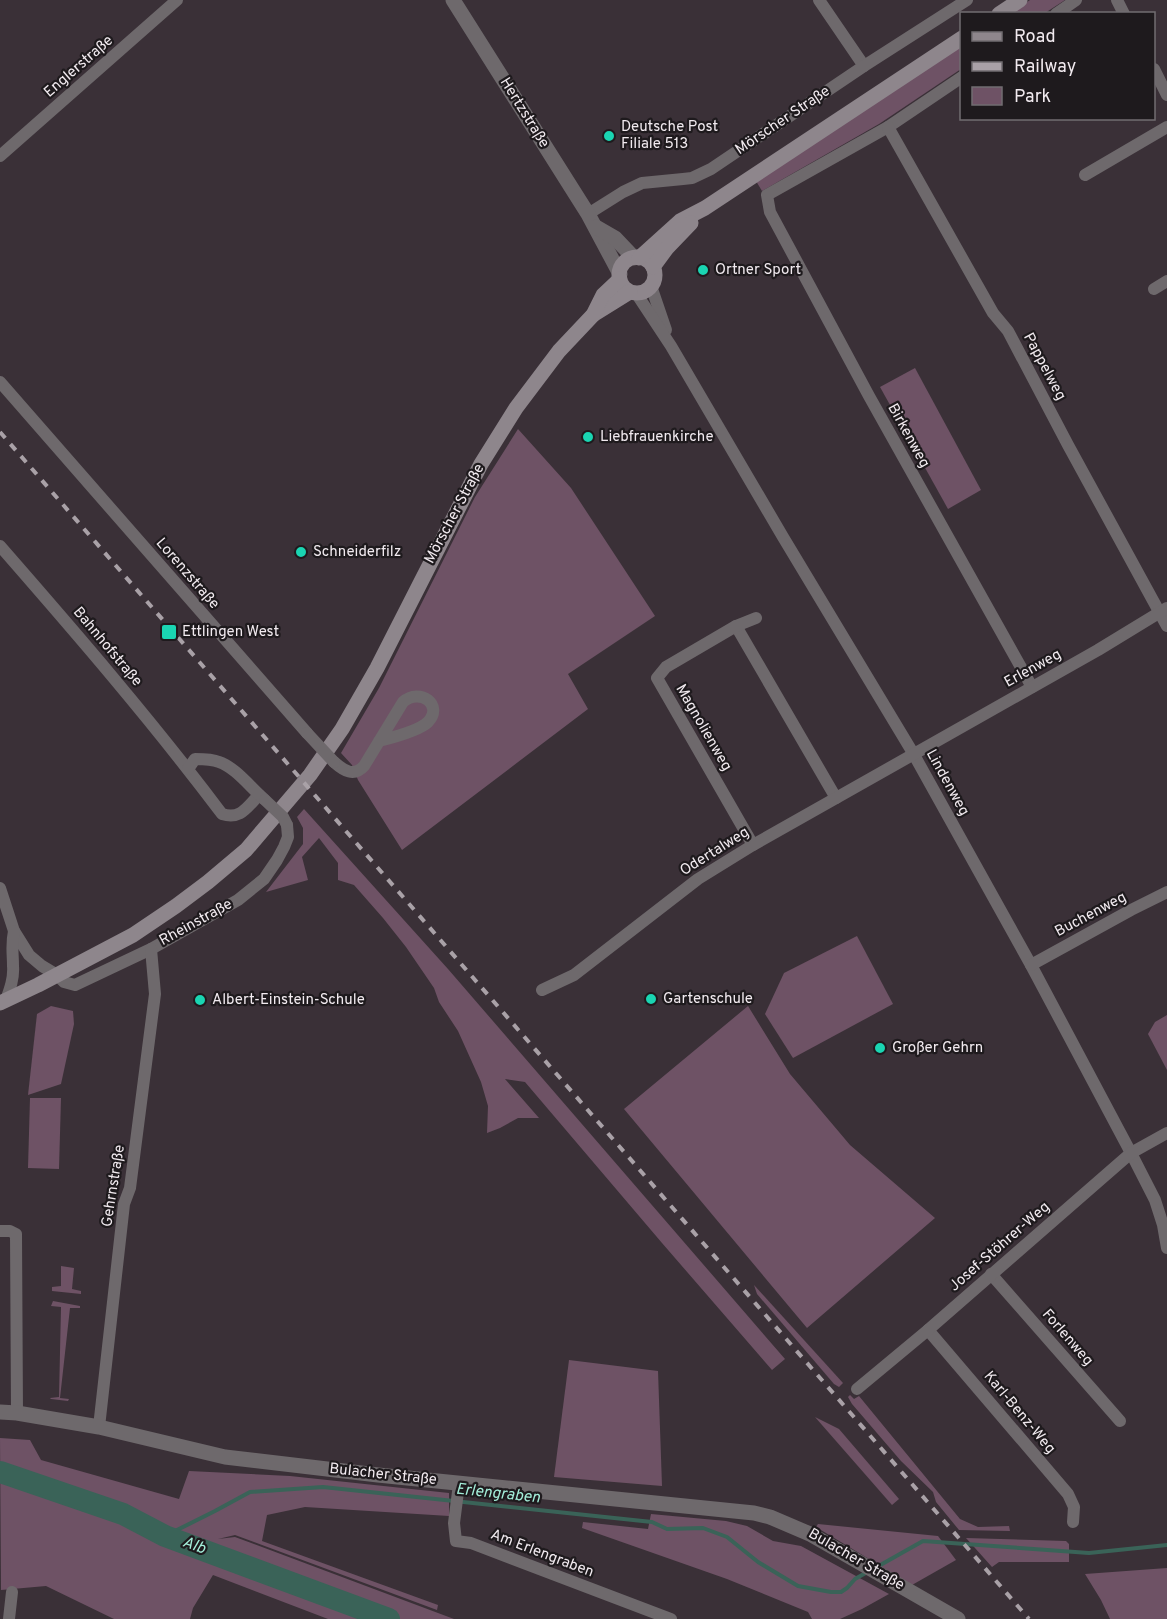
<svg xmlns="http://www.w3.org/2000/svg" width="1167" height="1619" viewBox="0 0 1167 1619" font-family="Overpass,sans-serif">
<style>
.green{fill:#6e5265}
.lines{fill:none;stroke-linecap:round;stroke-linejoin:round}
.stream{stroke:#3a6358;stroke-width:4}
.river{stroke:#3a6358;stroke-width:22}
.minor{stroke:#6e696c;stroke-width:12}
.tertiary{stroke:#6e696c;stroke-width:15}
.secondary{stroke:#8e868c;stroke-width:15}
.rail{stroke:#a9a1a7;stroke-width:4;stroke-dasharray:8 8;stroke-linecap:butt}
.minor-bridge{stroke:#6e696c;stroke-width:12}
.poi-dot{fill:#1ad5b2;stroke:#1e1a1d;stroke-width:2}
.labels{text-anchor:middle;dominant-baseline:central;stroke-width:4.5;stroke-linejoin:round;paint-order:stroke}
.street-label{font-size:15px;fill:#f1eaef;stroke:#1e1a1d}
.poi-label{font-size:15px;fill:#f1eaef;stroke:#1e1a1d;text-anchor:start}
.water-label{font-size:16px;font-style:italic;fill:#a4efda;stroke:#1e1a1d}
</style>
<rect width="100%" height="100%" fill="#3a3037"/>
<!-- green -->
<g class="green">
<polygon points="1030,0 1065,0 1045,13 1010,14"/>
<polygon points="961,45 961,69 879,124 762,191 756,181"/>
<polygon points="915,368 981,490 948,509 880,387"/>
<polygon points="518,429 571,488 655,616 568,674 588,709 402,850 358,780 352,765 341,753 379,688 475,497"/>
<polygon points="304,809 448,969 785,1359 772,1370 662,1243 525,1082 505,1079 539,1118 518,1118 500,1128 487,1133 488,1106 481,1082 458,1031 439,1002 434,988 406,947 383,918 354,885 338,880 338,863 319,838 302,857 308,880 266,892 303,844 303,828 297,817"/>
<polygon points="857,936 893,1004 793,1058 765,1014 784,973"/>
<polygon points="51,1006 73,1011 74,1024 61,1084 28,1095 37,1014"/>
<polygon points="748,1006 790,1074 850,1145 935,1218 807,1328 624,1109"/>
<polygon points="1167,1015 1167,1070 1148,1034 1155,1022"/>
<polygon points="30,1098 61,1098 59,1169 28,1168"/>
<polygon points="61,1266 74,1268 72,1289 81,1291 81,1294 52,1291 52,1287 61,1286"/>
<polygon points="754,1285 843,1383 839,1387 834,1384 757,1294"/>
<polygon points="53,1301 80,1306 80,1308 70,1308 60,1398 69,1399 68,1401 51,1399 50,1398 59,1397 61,1307 51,1306"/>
<polygon points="569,1360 658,1371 662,1486 554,1477"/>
<polygon points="850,1395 854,1399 859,1396 960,1519 978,1527 1009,1526 1010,1531 959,1530 936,1502 933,1492 901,1461 852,1404 848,1397"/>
<polygon points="815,1417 839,1429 899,1499 892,1505"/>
<polygon points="0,1438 30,1440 41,1460 179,1499 189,1471 290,1476 449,1493 449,1516 305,1507 267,1515 262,1541 438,1605 437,1610 235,1535 218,1539 235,1537 454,1619 328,1619 213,1575 193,1608 190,1619 114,1619 46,1586 1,1590"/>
<polygon points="651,1514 726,1521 747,1526 773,1541 801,1546 889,1594 862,1609 840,1619 812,1619 808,1612 727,1579 582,1528 583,1522 648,1529"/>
<polygon points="818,1524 938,1536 956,1560 912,1585 816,1527"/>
<polygon points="966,1538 1066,1541 1069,1544 1069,1562 999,1562 992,1567"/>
<polygon points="1167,1568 1167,1619 1110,1619 1101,1600 1085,1574"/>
</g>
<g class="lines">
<!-- stream -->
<g class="stream">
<polyline points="165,1536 215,1511 250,1492 323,1487 652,1522 667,1529 703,1528 727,1537 758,1562 798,1586 831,1592 841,1592 847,1588 855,1579 869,1571"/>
<polyline points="875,1568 923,1541 1089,1553 1167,1545"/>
</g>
<!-- river -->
<polyline class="river" points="0,1472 123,1514 165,1536 389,1619"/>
<!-- minor -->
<g class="minor">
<polyline points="819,0 864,66"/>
<polyline points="1117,0 1124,14"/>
<polyline points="1056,14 1076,0"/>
<polyline points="1154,69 1167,95"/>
<polyline points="962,77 888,127 767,195 770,212 869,396 1032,687"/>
<polyline points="888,127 993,313 1008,331 1068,445 1167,626"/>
<polyline points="0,156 177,0"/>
<polyline points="1085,175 1167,127"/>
<polyline points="588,214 623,192 642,183 683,179 692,178 711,169 864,66 967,0"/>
<polyline points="651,286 666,330"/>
<polyline points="1154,289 1167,281"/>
<polyline points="636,293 671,346 783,537 913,753 1031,965 1131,1153 1155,1200 1163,1225 1167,1248"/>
<polyline points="0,382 307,733"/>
<path d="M 0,546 C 76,633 152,721 222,814 C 241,820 247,807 259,795"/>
<polyline points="736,626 836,798"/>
<path d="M 334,762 C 344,771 354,777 364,766 L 403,702 C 420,687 444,705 428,722 C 420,730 391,738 379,741"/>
<path d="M 188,769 L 195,759 C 203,759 212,759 219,762 C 235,767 251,788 264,799"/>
<polyline points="753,845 657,678 666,667 736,626 756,618"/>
<polyline points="0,888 14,931 29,955 42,966 57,975 64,982 75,985 151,949 238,900 264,879 277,860 284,847 288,837 287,825"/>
<polyline points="1031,965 1131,910 1167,892"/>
<polyline points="542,990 574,975 698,879 753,845 1098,650 1167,608"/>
<path d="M 6,1000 C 10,989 14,978 13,966 C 13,953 11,945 14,931"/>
<polyline points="0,1231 10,1231 16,1234 17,1413"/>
<polyline points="991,1274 1120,1421"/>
<polyline points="928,1330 1068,1494 1074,1507 1073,1522"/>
<polyline points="857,1389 928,1330 1131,1153 1167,1133"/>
<polyline points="99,1427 124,1204 130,1188 155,994 151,949"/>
<polyline points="459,1484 454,1523 456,1541 471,1543 671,1619"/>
<polyline points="9,1619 12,1592"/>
</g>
<!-- tertiary -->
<g class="tertiary">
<polyline points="453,0 588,214 620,274"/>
<polyline points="596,227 615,238 634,258"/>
<polyline points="0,1412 17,1413 99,1427 225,1457 378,1475 754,1513 770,1517 810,1534 958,1619"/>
</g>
<!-- secondary -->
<g class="secondary">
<polyline points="999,14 1020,0"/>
<circle cx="637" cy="275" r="18"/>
<polyline points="639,258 680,221 705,208 962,38"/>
<polyline points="653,267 667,248 691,223"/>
<polyline points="593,315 630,292"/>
<polyline points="0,1003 38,985 133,935 176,906 208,882 246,850 281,809 310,775 342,729 377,668 481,464 516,408 559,351 593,315 603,295 620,279"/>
</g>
<!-- rail -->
<polyline class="rail" points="0,432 1029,1619"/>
<!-- minor-bridge -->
<g class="minor-bridge">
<polyline points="307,733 334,762"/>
<polyline points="265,800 283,817 287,825"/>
</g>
</g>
<!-- markers -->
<g class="poi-dot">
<circle cx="609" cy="136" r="6"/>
<circle cx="703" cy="270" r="6"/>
<circle cx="588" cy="437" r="6"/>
<circle cx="301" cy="552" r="6"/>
<rect x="161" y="624" width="16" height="16" rx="3"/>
<circle cx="651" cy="999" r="6"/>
<circle cx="200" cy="1000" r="6"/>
<circle cx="880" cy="1048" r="6"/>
</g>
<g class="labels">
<!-- street labels -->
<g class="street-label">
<text transform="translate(79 67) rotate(-41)">Englerstraße</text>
<text transform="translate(524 113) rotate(58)">Hertzstraße</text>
<text transform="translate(783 121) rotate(-34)">Mörscher Straße</text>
<text transform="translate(1044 367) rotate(62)">Pappelweg</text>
<text transform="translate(908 436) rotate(61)">Birkenweg</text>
<text transform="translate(455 514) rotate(-62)">Mörscher Straße</text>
<text transform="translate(187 574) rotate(49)">Lorenzstraße</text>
<text transform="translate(107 647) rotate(50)">Bahnhofstraße</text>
<text transform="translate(1033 669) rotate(-29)">Erlenweg</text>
<text transform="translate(703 728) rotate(60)">Magnolienweg</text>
<text transform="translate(947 783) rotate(61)">Lindenweg</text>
<text transform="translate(715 852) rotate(-32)">Odertalweg</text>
<text transform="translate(1091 915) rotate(-28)">Buchenweg</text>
<text transform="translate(196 923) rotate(-29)">Rheinstraße</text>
<text transform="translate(114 1186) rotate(-81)">Gehrnstraße</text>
<text transform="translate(1000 1247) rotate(-41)">Josef-Stöhrer-Weg</text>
<text transform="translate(1067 1338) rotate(49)">Forlenweg</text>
<text transform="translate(1019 1413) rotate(50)">Karl-Benz-Weg</text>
<text transform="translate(383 1475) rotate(6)">Bulacher Straße</text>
<text transform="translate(542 1554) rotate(21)">Am Erlengraben</text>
<text transform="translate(856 1560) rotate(30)">Bulacher Straße</text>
</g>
<!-- poi labels -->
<g class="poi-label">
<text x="621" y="127">Deutsche Post<tspan x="621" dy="17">Filiale 513</tspan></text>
<text x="715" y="270">Ortner Sport</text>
<text x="600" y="437">Liebfrauenkirche</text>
<text x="313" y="552">Schneiderfilz</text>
<text x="182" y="632">Ettlingen West</text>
<text x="663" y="999">Gartenschule</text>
<text x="212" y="1000">Albert-Einstein-Schule</text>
<text x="892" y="1048">Großer Gehrn</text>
</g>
<!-- water labels -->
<g class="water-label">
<text transform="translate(498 1494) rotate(6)">Erlengraben</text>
<text transform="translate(194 1546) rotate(20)">Alb</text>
</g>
</g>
<!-- legend -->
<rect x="960" y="12" width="195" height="108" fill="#1e1a1d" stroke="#726d71" stroke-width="1.5"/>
<rect x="972" y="32" width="30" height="9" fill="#8e868c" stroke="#726d71" stroke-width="1.5"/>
<text x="1014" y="42" font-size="18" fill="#f1eaef">Road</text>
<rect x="972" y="62" width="30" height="9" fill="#a9a1a7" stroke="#726d71" stroke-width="1.5"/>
<text x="1014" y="72" font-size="18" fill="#f1eaef">Railway</text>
<rect x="972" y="87" width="30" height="18" fill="#6e5265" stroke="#726d71" stroke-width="1.5"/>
<text x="1014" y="102" font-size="18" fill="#f1eaef">Park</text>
</svg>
